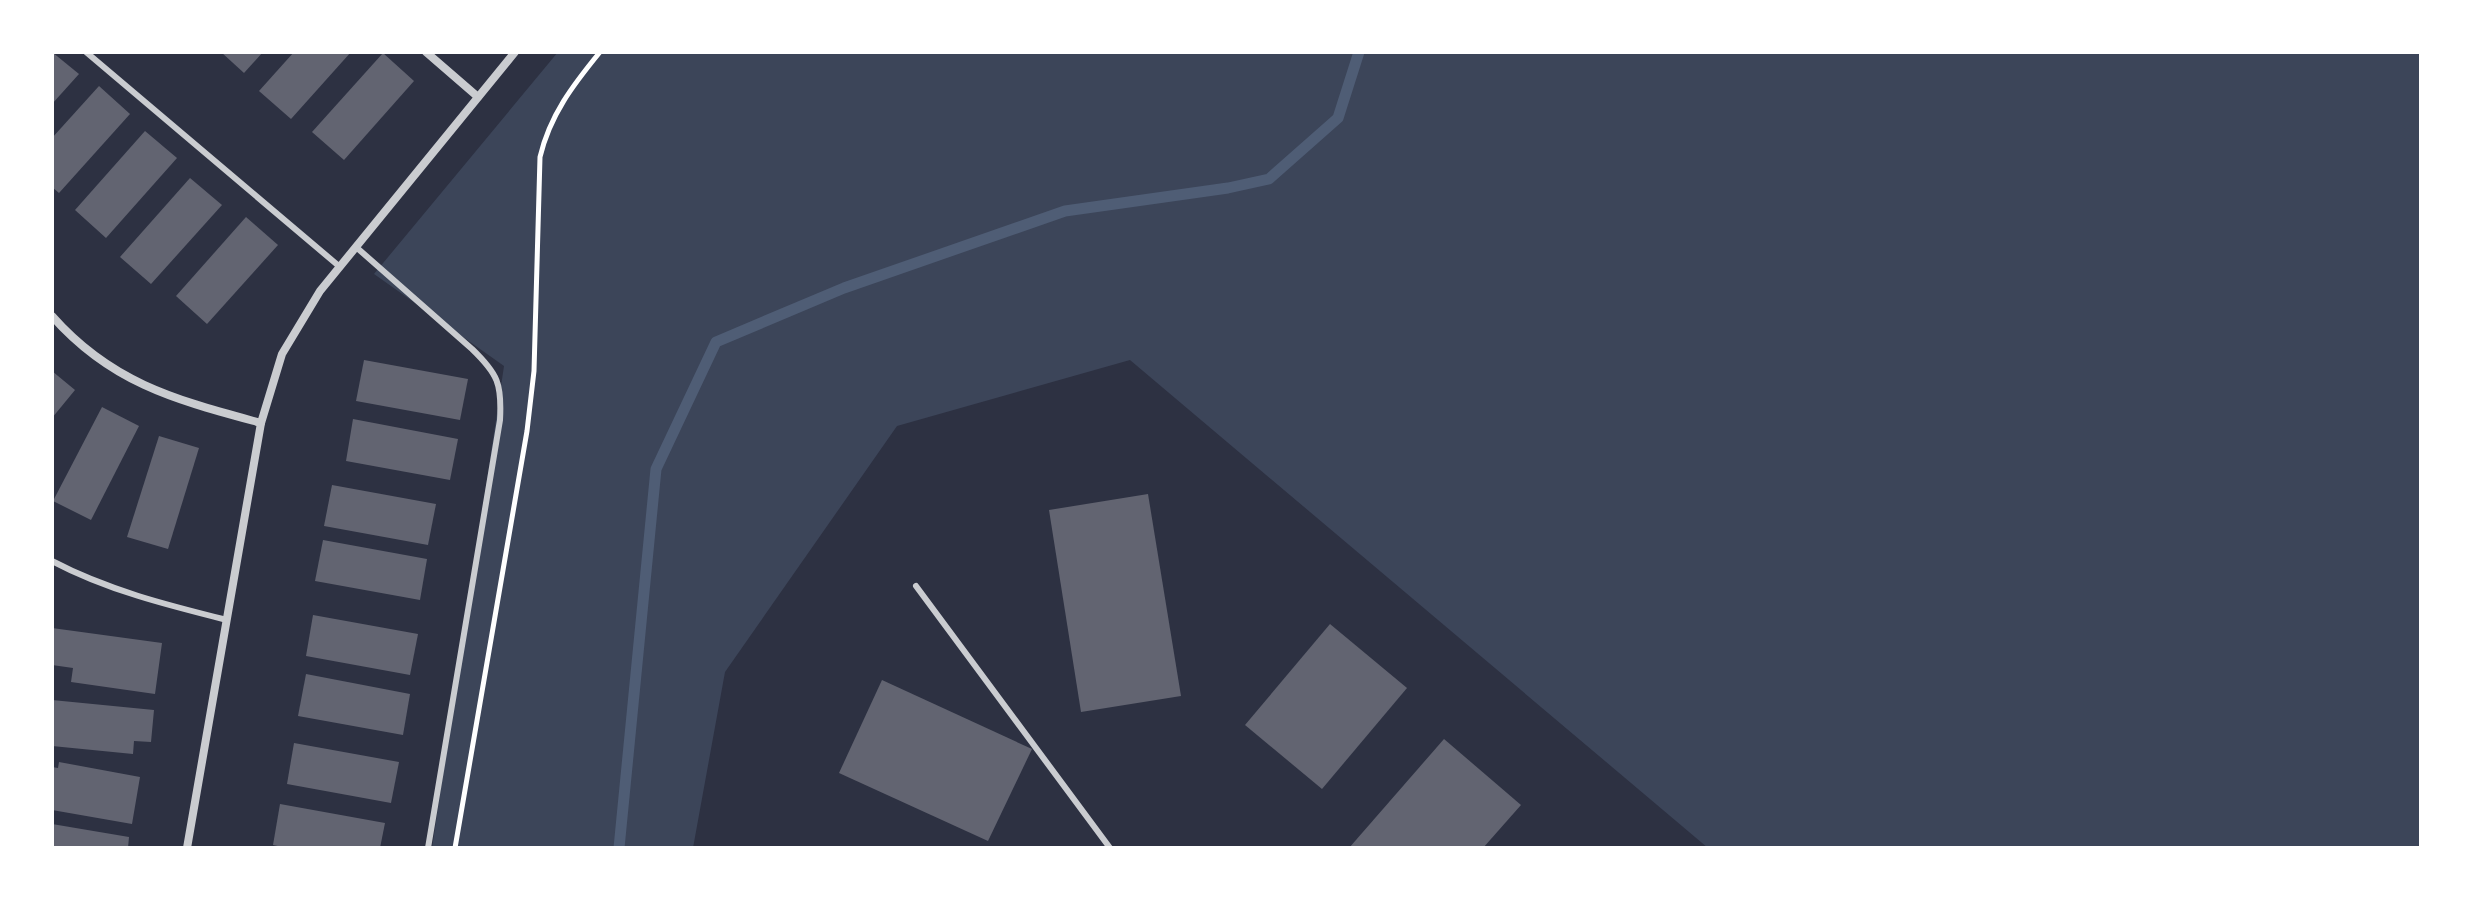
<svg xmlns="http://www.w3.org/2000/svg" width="2473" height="900" viewBox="0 0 2473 900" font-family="'Libre Baskerville',serif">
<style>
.green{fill:#3c4559}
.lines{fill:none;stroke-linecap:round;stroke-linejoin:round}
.stream{stroke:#4f5d75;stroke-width:11}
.building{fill:#626471}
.path{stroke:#fff;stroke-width:5}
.service{stroke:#caccd0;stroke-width:6}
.minor{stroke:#caccd0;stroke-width:8}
</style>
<rect width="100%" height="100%" fill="#2d3142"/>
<!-- green -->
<polygon class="green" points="558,52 2421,52 2421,848 1708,848 1130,360 897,426 725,672 693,848 432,848 504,366 374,274"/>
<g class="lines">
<!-- stream -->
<polyline class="stream" points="619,848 656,469 716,342 844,288 1065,211 1228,188 1269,179 1338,118 1359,52"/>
</g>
<!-- building -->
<g class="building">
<polygon points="52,52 79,74 52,104"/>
<polygon points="221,52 263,52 244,73"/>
<polygon points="294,52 351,52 291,119 259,91"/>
<polygon points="383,53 414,81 344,160 312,132"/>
<polygon points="99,86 130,114 59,193 52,187 52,138"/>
<polygon points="145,131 177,158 106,238 75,210"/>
<polygon points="190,178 222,205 151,284 120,257"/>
<polygon points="246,217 278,245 207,324 176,296"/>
<polygon points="364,360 468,379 460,420 356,401"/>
<polygon points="52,371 75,390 52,418"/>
<polygon points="102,407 139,426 91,520 53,501"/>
<polygon points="353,419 458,439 450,480 346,461"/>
<polygon points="159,436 199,448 168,549 127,537"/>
<polygon points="332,485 436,504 428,545 324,526"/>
<polygon points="1148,494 1181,696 1081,712 1049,510"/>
<polygon points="323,540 427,559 420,600 315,581"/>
<polygon points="313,615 418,634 410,675 306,656"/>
<polygon points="1330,624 1407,688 1322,789 1245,725"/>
<polygon points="52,628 162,643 155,694 71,682 73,668 52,665"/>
<polygon points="306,674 410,694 403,735 298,716"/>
<polygon points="882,680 1032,749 988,841 839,773"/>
<polygon points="52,700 154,710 151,742 134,741 133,754 52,746"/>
<polygon points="1444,739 1521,805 1483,848 1349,848"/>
<polygon points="294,743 399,762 391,803 287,784"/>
<polygon points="59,762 140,777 132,824 52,810 52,767 58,768"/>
<polygon points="280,804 385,823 380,848 287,848 273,845"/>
<polygon points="52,824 129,837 128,848 52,848"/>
</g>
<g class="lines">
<!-- path -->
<path class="path" d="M 455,848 L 527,431 L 534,371 L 540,157 C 550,115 573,85 600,52"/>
<!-- service -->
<g class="service">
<polyline points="86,52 340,267"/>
<path d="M 356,247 L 472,349 C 498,374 502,384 500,420 L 428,848"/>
<path d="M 52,561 C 107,590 167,605 227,620"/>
<polyline points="916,586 1110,848"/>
</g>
<!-- minor -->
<g class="minor">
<polyline points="426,52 478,97"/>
<path d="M 52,316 C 112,384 177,400 261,423"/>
<polyline points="187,848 261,423 282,354 320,291 515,52"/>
</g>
</g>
<!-- border -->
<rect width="2473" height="900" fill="none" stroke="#ffffff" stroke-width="108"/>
</svg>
